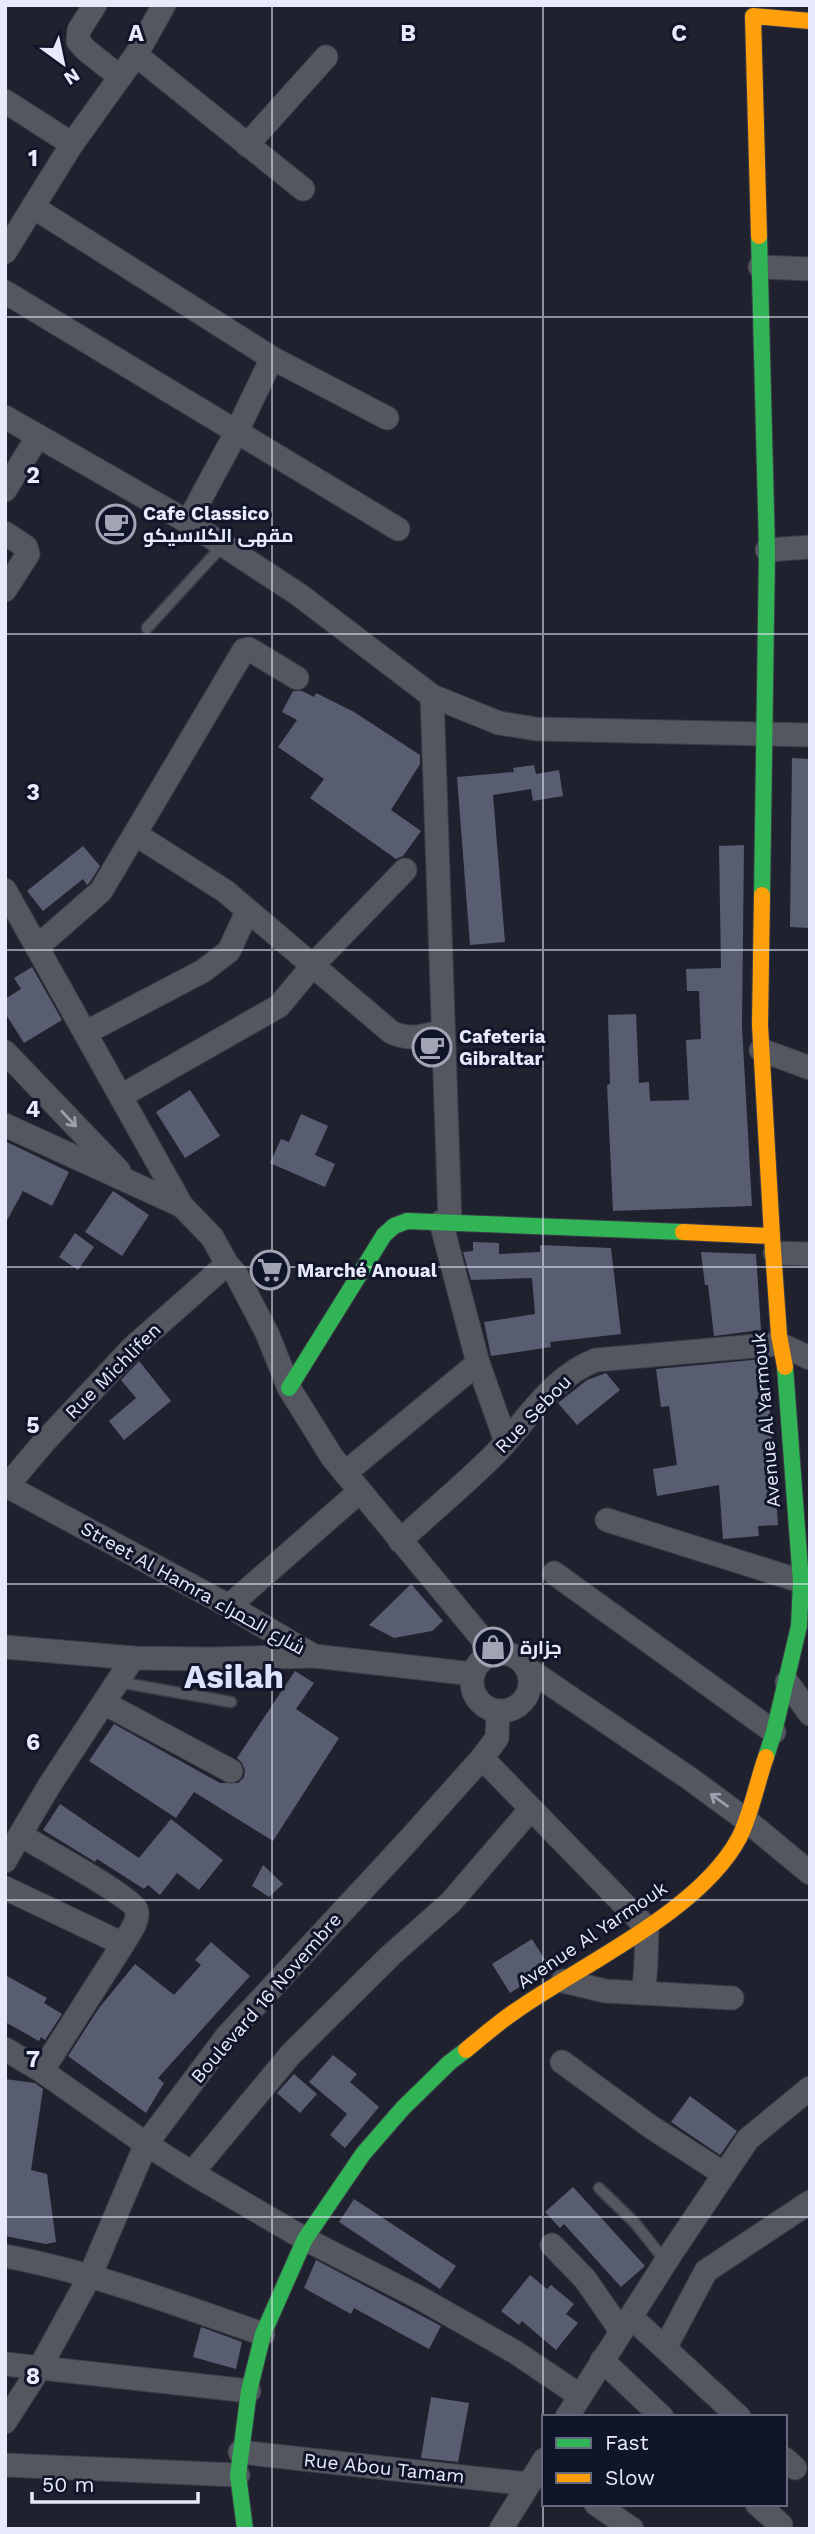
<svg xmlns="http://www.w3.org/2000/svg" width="815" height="2534" viewBox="0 0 815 2534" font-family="'Work Sans',Cairo,sans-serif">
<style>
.building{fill:#585d71}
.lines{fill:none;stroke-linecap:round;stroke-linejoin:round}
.lane-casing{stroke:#3b3c47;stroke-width:13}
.street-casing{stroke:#3b3c47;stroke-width:25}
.fast-casing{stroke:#3b3c47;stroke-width:18}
.slow-casing{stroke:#3b3c47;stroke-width:18}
.lane{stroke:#54575f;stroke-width:10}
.street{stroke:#54575f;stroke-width:23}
.fast{stroke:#30b455;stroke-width:16}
.slow{stroke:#ff9f0a;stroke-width:16}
.oneway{stroke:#9da0ac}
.grid{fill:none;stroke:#e6eafa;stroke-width:2;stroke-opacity:0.55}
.labels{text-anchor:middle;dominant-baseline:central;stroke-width:6;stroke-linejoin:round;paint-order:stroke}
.poi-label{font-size:19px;font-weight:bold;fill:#e6eafa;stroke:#10152a;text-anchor:start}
.street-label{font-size:19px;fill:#e6eafa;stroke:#10152a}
.town-label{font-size:33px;font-weight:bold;fill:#dbe3fb;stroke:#10152a}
.grid-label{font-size:23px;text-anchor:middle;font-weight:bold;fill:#e6eafa;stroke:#10152a;stroke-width:6;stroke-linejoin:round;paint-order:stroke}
</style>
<rect width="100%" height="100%" fill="#1f222e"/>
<!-- building -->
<g class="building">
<polygon points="293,691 302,691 314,697 316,693 354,712 420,755 420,764 391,810 421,831 403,856 396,859 310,798 324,779 278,747 297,720 282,712"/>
<polygon points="792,758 810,759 810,928 790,927"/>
<polygon points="534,765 536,774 559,770 563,796 533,801 531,789 493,795 505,942 470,945 457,777 514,772 513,768"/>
<polygon points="744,845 742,1026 752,1206 613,1211 607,1085 610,1084 608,1015 636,1014 639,1083 649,1082 650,1101 689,1100 686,1040 701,1039 699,991 687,991 686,969 721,968 719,846"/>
<polygon points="83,846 100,866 90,882 87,885 83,879 43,911 27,891"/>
<polygon points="32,967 62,1020 24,1043 5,1013 5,999 21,989 14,978"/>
<polygon points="190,1090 220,1136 185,1158 156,1112"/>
<polygon points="301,1114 328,1126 315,1155 335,1164 325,1187 270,1163 281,1139 289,1142"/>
<polygon points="5,1141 69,1172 52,1206 23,1191 5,1224"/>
<polygon points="113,1191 149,1215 122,1256 85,1232"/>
<polygon points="75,1233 94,1247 78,1270 59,1257"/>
<polygon points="473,1242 499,1243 499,1254 540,1252 540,1245 611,1248 621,1334 550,1342 551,1347 491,1356 484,1322 535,1314 532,1278 471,1280 463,1252 473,1251"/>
<polygon points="701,1252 756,1254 761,1330 714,1336 708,1285 705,1285"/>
<polygon points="763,1359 768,1386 778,1525 758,1526 759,1536 723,1539 719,1485 657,1496 653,1469 677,1465 669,1406 661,1407 656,1369"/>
<polygon points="139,1361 171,1401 124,1440 109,1421 136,1398 121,1380"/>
<polygon points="606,1373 620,1390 577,1425 558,1403 587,1380"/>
<polygon points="411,1584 443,1621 432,1631 394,1638 369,1625"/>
<polygon points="295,1671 314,1683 296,1709 339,1738 273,1841 194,1792 176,1818 89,1761 114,1724 220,1783 238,1783 244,1777 245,1770 242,1763 237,1758"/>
<polygon points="60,1804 139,1858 171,1819 223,1860 199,1890 177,1873 160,1895 148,1885 144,1889 97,1859 95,1862 43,1830"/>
<polygon points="263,1865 283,1884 269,1897 252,1886"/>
<polygon points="532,1939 550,1968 510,1993 492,1964"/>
<polygon points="211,1942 250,1976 158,2078 164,2083 146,2113 68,2056 99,2008 135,1964 174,1995 201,1965 195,1960"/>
<polygon points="5,1975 47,1998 44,2003 62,2014 45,2040 41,2037 39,2041 5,2022"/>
<polygon points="333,2055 357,2074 350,2082 379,2107 345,2148 330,2135 347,2114 309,2082"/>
<polygon points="294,2074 317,2094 300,2113 277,2093"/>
<polygon points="5,2079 35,2083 43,2089 31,2170 47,2174 56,2242 46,2244 5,2236"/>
<polygon points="690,2096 737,2131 720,2155 671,2122"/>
<polygon points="573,2187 645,2266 621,2287 564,2224 560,2228 545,2212"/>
<polygon points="354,2199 456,2266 440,2289 339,2222"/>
<polygon points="316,2260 441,2326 429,2349 354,2308 351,2314 304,2288"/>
<polygon points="530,2275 547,2289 551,2285 574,2304 566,2314 578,2323 556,2350 522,2321 519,2325 501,2311"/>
<polygon points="201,2327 242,2342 236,2369 193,2357"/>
<polygon points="431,2397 469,2403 458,2462 421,2458"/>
</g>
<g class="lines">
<defs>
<g id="lane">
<polyline points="147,628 223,545"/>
<polyline points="118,1682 231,1702"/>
<polyline points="599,2188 635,2223 666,2262"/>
</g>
<g id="street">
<polyline points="95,5 79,30 78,41 86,50 120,77"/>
<polyline points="136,55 303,189"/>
<polyline points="5,101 72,144"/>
<polyline points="247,145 326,57"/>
<polyline points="33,207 272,358 387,418"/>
<polyline points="5,252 72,144 136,55 164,5"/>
<polyline points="760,267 810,269"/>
<polyline points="5,292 398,529"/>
<polyline points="5,417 188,522 298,594 432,696 499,723 536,729 810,735"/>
<polyline points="5,490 38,436"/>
<polyline points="188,522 237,431 272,358"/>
<polyline points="5,533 26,547 28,554 5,590"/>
<polyline points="767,550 810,547"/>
<polyline points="432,696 450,1222"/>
<path d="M 135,834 L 225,891 L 391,1032 C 410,1041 424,1036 443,1031"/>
<polyline points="5,890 182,1206"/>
<polyline points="37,947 101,891 244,650 249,649 297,678"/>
<polyline points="85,1033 203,971 229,951 247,912"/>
<polyline points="761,1050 810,1068"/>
<polyline points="5,1052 119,1171"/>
<polyline points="121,1096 279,1006 314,964 405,870"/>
<polyline points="5,1125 182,1206 212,1237 227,1264 236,1274 267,1333 289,1388 332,1457 494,1653"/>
<polyline points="441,1222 478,1363 504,1436 504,1444"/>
<polyline points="775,1253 810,1254"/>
<polyline points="345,1473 478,1363"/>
<polyline points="5,1485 229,1606 314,1656 473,1674"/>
<polyline points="7,1486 44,1442 133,1347 227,1264"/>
<polyline points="607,1520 810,1584"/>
<path d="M 400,1541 C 431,1512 465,1484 495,1454 C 527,1421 551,1377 596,1360 L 779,1344 L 810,1358"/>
<polyline points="554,1573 774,1732"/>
<polyline points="229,1606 359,1492"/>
<polyline points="5,1647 133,1658 209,1659 313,1656"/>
<circle cx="501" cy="1682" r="29"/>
<polyline points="528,1669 689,1778 746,1820 810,1873"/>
<polyline points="787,1682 810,1714"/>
<polyline points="104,1703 231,1771"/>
<path d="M 482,1758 L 647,1928 C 646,1950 647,1971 643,1992"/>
<polyline points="5,1861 20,1835"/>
<polyline points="5,1888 123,1944 42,2071"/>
<path d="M 123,1944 C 128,1935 141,1919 136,1909 C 130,1896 39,1846 20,1835 L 49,1786 L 133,1658"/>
<polyline points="563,1981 605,1991 732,1998"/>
<polyline points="5,2049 42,2071 146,2144 192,2173 305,2239 420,2298 515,2352 579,2395"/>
<polyline points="562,2062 651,2127 724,2174"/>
<polyline points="192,2173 291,2054 391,1955 451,1902 530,1810"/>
<polyline points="552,2245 585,2279 621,2331"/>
<path d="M 5,2256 C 93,2272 178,2305 263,2334"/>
<polyline points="631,2317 739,2417"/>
<polyline points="665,2348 706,2271 810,2202"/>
<polyline points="602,2360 662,2417"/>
<polyline points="5,2364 249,2391"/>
<polyline points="567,2417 672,2252 748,2139 810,2088"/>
<polyline points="5,2422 39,2369 90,2276 146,2144 227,2036 406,1843 482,1758 497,1738 498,1711"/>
<polyline points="240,2452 528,2484"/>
<polyline points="785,2459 795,2468"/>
<polyline points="5,2465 238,2475"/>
<polyline points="596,2504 632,2529"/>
<polyline points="757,2504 781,2525"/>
<polyline points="501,2529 544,2460"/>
</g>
<g id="fast">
<polyline points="759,236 767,550 762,895"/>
<polyline points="289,1388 384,1235 394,1226 407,1221 683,1232"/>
<polyline points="766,1757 774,1732 799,1626 801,1582 785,1367"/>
<polyline points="245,2529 238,2475 249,2391 263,2334 305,2239 363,2154 403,2108 449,2063 466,2050"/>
</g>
<g id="slow">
<polyline points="759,236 753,16 810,21"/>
<polyline points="683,1232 772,1236 760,1025 762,895"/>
<polyline points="772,1236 779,1335 785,1367"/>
<path d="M 466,2050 C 483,2036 499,2022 517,2010 C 584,1963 700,1911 739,1838 C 751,1815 757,1782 766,1757"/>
</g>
</defs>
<!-- lane casing -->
<use href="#lane" class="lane-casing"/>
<!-- street casing -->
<use href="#street" class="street-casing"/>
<!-- fast casing -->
<use href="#fast" class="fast-casing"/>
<!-- slow casing -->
<use href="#slow" class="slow-casing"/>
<!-- lane -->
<use href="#lane" class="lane"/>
<!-- street -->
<use href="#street" class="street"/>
<!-- fast -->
<use href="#fast" class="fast"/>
<!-- slow -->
<use href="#slow" class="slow"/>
</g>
<!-- one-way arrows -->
<defs><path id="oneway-shaft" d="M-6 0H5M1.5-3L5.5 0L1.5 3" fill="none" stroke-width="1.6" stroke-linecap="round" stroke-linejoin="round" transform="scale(1.75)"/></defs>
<g class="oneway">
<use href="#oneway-shaft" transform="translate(69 1119) rotate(47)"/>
<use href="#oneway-shaft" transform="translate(719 1800) rotate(-144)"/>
</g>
<!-- grid -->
<path class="grid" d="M 272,5 L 272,2529M 543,5 L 543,2529M 5,317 L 810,317M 5,634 L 810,634M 5,950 L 810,950M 5,1267 L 810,1267M 5,1584 L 810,1584M 5,1900 L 810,1900M 5,2217 L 810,2217"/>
<!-- icons -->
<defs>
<symbol id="cafe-ring" viewBox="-11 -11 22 22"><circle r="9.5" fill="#10152a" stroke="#a0a4b3" stroke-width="1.5"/><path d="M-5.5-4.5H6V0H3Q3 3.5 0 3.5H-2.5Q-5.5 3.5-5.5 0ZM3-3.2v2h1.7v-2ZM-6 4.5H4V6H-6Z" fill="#a0a4b3"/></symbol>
<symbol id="supermarket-ring" viewBox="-11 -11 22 22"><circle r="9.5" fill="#10152a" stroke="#a0a4b3" stroke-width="1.5"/><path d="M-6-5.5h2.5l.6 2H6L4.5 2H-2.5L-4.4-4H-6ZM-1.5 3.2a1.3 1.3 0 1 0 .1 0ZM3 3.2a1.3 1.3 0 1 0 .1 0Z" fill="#a0a4b3"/></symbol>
<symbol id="shop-ring" viewBox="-11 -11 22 22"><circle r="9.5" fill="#10152a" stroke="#a0a4b3" stroke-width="1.5"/><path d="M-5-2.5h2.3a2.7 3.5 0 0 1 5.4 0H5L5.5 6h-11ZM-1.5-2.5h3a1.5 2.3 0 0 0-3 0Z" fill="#a0a4b3"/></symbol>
</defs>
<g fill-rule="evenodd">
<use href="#cafe-ring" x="94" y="502" width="44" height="44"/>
<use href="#cafe-ring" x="410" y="1025" width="44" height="44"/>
<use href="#supermarket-ring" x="248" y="1248" width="44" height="44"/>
<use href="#shop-ring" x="471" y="1625" width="44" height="44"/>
</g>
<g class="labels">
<!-- poi labels -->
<g class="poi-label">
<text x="143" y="513">Cafe Classico<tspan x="143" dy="22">مقهى الكلاسيكو</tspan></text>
<text x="459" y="1036">Cafeteria<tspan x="459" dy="22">Gibraltar</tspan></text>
<text x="297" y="1270">Marché Anoual</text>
<text x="520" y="1647">جزارة</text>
</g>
<!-- street labels -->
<g class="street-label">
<text transform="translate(113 1371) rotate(-45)">Rue Michlifen</text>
<text transform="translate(533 1414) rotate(-46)">Rue Sebou</text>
<text transform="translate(766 1420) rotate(-95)">Avenue Al Yarmouk</text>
<text transform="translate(193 1588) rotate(29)">Street Al Hamra شارع الحمراء</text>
<text transform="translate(592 1935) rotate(-34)">Avenue Al Yarmouk</text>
<text transform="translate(266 1998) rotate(-49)">Boulevard 16 Novembre</text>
<text transform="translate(384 2468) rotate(6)">Rue Abou Tamam</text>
</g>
<!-- town labels -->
<g class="town-label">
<text x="234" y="1676">Asilah</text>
</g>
</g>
<g class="grid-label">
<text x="136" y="41">A</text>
<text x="408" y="41">B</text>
<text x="679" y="41">C</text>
<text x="33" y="166">1</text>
<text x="33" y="483">2</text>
<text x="33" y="800">3</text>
<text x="33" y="1117">4</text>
<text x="33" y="1433">5</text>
<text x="33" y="1750">6</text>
<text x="33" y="2067">7</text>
<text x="33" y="2384">8</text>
</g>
<!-- border -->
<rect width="815" height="2534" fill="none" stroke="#e6eafa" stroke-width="14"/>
<!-- legend -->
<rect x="542" y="2415" width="245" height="91" fill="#10152a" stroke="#666a7d" stroke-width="2"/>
<rect x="556" y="2438" width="35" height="10" fill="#30b455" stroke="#666a7d" stroke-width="2"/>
<text x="605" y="2450" font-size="21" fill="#e6eafa">Fast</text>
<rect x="556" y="2473" width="35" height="10" fill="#ff9f0a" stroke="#666a7d" stroke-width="2"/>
<text x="605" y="2485" font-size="21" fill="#e6eafa">Slow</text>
<!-- north arrow -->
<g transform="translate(63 63) rotate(147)" stroke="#10152a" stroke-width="5" paint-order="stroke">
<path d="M0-5L12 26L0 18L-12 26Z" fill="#e6eafa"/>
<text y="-10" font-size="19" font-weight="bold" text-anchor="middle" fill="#e6eafa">N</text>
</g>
<!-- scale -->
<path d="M32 2492v10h166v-10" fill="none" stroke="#e6eafa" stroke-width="3.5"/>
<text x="42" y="2492" font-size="21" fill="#e6eafa" stroke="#10152a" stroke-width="5" paint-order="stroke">50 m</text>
</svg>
